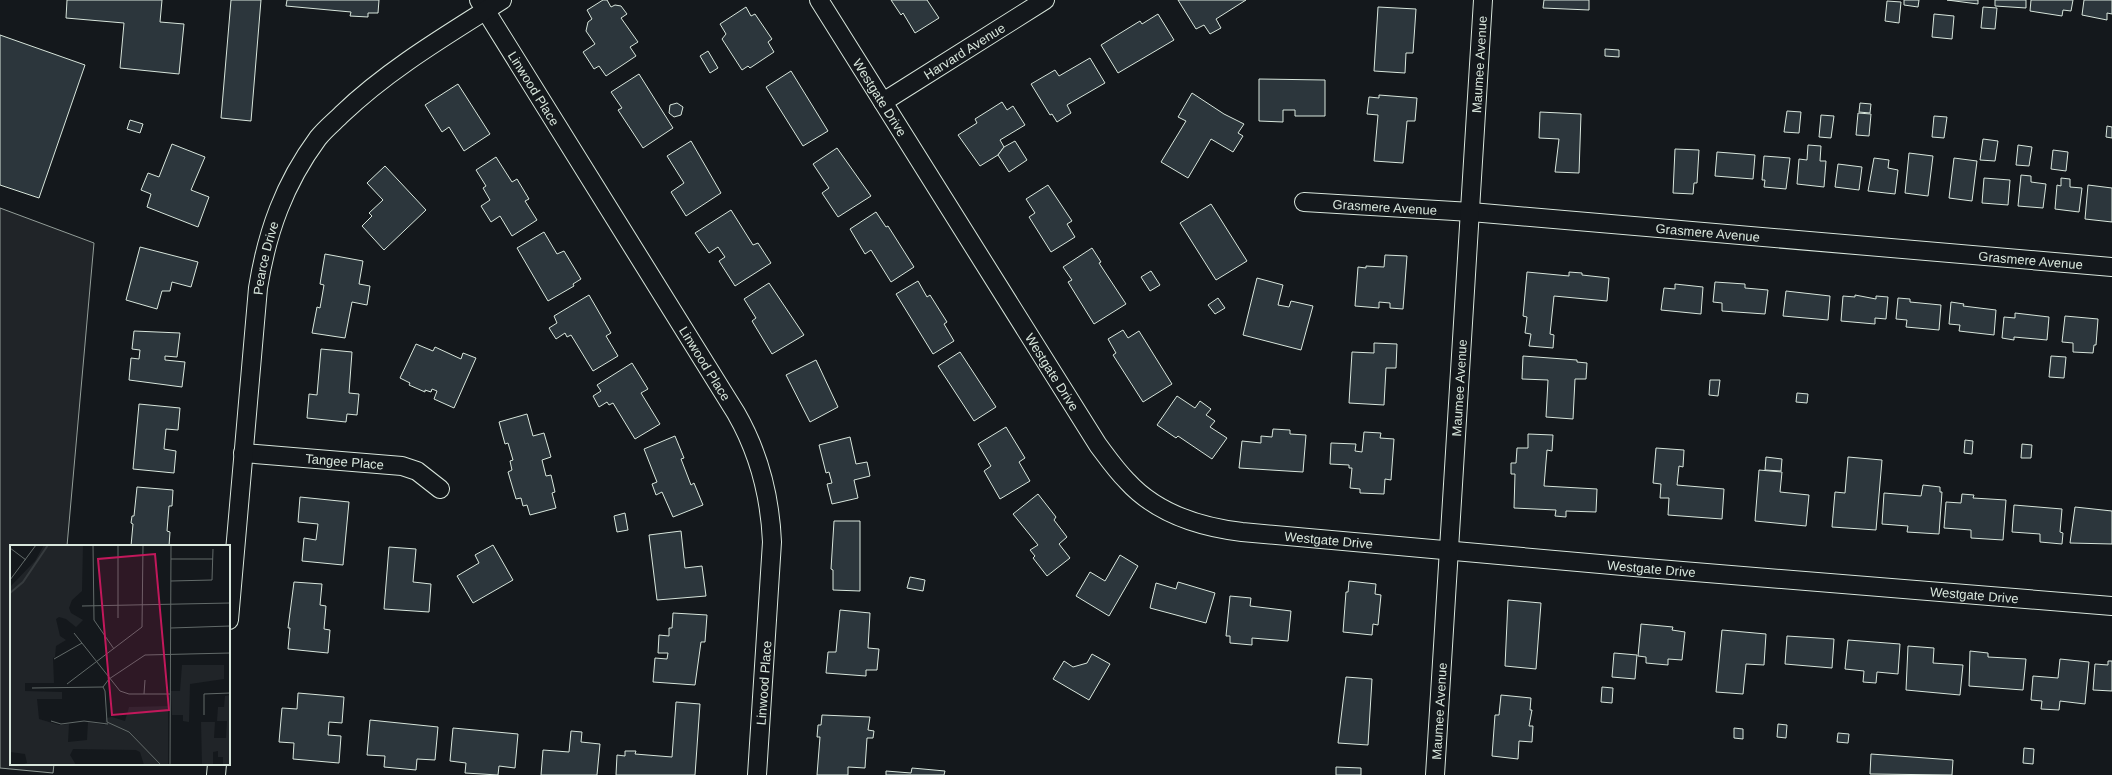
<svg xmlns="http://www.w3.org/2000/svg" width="2112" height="775" viewBox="0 0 2112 775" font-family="Arial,sans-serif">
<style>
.green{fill:#202428;stroke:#939e99}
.building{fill:#2c363c;stroke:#d8e6dc}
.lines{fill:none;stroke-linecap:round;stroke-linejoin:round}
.minor-casing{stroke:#d8e6dc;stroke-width:20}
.minor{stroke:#14181c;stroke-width:18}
.labels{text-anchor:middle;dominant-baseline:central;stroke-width:3;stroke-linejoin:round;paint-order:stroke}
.street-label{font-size:13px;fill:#d8e6dc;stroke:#14181c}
.inset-river{fill:none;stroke:#363b3e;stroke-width:2}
.inset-road{fill:none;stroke:#626a69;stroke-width:1}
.view{fill:#c2185b;fill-opacity:0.15;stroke:#c2185b;stroke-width:2}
.inset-edge{fill:none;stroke:#d8e6dc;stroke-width:2}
</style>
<rect width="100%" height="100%" fill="#14181c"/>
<!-- green -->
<polygon class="green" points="0,208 94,243 67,546 11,546 11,764 54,764 53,773 0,768"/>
<!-- building -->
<g class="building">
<polygon points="67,0 162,0 160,22 184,24 179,74 120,68 124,23 66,18"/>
<polygon points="231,0 261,0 251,121 221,118"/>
<polygon points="287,0 379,0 378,13 368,13 368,17 350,16 351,12 286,6"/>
<polygon points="603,0 607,0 611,7 615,5 621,6 627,14 621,18 638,42 630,47 636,56 606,76 599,66 594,69 583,52 595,44 586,31 588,22 592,19 587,10"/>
<polygon points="891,0 927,0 939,18 915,33 903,13 901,15"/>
<polygon points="1178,0 1246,0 1216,19 1221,28 1210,34 1204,25 1196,29"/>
<polygon points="1544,0 1589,0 1589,10 1543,8"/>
<polygon points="1904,0 1919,0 1918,7 1904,5"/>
<polygon points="1947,0 1978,0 1978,4"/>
<polygon points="1995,0 2026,0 2026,8 1995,6"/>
<polygon points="2031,0 2073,0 2071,11 2063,10 2062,16 2030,11"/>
<polygon points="2084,0 2112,0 2112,14 2107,13 2107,20 2082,15"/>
<polygon points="1887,1 1901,2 1899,23 1885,21"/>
<polygon points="746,7 751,16 755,14 772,39 768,42 774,52 750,68 748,66 742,70 722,39 726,34 720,24"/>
<polygon points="1378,7 1416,9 1413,53 1406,53 1405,73 1374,71"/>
<polygon points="1983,7 1997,8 1995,29 1981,28"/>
<polygon points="1158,14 1174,40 1118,73 1101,45 1140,21 1142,24"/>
<polygon points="1934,14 1954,16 1952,39 1932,37"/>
<polygon points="0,35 85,65 39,198 0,185"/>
<polygon points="1605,49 1619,50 1619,57 1605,56"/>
<polygon points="708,51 718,68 710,73 700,56"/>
<polygon points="1090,58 1105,83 1067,105 1071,113 1057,122 1052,114 1050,115 1031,84 1055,70 1059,76"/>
<polygon points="791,71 828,131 803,146 766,87"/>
<polygon points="639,74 673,128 643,148 618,110 622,108 611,92"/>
<polygon points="1259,79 1325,80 1325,116 1295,116 1295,110 1283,110 1283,122 1259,121"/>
<polygon points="458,84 490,134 464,151 449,127 442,132 425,105"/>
<polygon points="1192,93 1224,114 1244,124 1238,133 1243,136 1233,152 1211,139 1188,178 1161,162 1186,121 1178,117"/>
<polygon points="1379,95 1417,98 1415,121 1407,121 1403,163 1374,161 1378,115 1367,114 1369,97 1379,98"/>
<polygon points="1002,102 1007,110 1013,106 1025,125 1000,140 1004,147 998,155 980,166 958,135 977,123 975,119"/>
<polygon points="677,103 683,107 681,115 674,117 669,113 670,105"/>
<polygon points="1860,103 1871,104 1870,113 1859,112"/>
<polygon points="1787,111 1801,112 1799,133 1784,132"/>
<polygon points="1540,112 1581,114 1579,173 1555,172 1559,139 1539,138"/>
<polygon points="1858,113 1871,114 1869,136 1856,135"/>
<polygon points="1821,115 1834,116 1831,138 1819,137"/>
<polygon points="1934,116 1947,117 1944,138 1932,137"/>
<polygon points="130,120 143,124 140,133 127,129"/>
<polygon points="2107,126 2112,127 2112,138 2106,137"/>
<polygon points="1983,139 1998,141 1995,161 1980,160"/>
<polygon points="691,141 721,193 686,216 671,192 684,183 667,156"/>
<polygon points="1015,141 1027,160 1009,172 998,155 1004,147"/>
<polygon points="172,144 205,157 191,190 209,197 198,227 147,207 151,194 141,190 148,173 159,177"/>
<polygon points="1808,145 1821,146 1820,161 1826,161 1824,187 1797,184 1799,159 1807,160"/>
<polygon points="2018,145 2032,147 2029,166 2016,165"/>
<polygon points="837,148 871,196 838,217 822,193 829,188 813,164"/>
<polygon points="1675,149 1699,150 1697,183 1694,183 1693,194 1673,193"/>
<polygon points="2053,150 2068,152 2066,171 2051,169"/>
<polygon points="1717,152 1755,155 1753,179 1715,176"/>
<polygon points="1909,153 1933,156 1928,196 1905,193"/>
<polygon points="1764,156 1790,158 1786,189 1764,187 1765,180 1762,180"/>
<polygon points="496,157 512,182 517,179 529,199 525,201 537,220 512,236 500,216 491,222 481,206 490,200 483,188 486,186 476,170"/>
<polygon points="1874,158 1889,160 1888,168 1898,170 1895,194 1868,191"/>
<polygon points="1954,158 1977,161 1972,201 1949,198"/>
<polygon points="1838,164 1862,167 1859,190 1835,187"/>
<polygon points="385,166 426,210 384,250 362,226 372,216 369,213 383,200 367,183"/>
<polygon points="2021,175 2031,176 2031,182 2046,184 2043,208 2018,206"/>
<polygon points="1984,178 2010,180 2008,205 1982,203"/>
<polygon points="2061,178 2070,179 2070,187 2082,188 2079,212 2055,209 2057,185 2061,186"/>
<polygon points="1048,185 1072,221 1067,224 1075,237 1051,252 1029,217 1035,213 1026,199"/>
<polygon points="2088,185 2112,188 2112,222 2085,219"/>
<polygon points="1211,204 1247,261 1216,280 1180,223"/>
<polygon points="731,210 753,245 758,243 771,263 735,286 719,261 725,257 718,247 709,253 695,233"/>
<polygon points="876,212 886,227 888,226 914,267 891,282 871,250 865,254 850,229"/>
<polygon points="544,232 557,254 564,251 581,279 573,284 574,286 548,301 517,248"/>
<polygon points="140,247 198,262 191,287 172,282 170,291 162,291 157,309 126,300"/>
<polygon points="1092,248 1101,262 1099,263 1126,304 1094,324 1068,282 1072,280 1063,267"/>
<polygon points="325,254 363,261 359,284 370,286 367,305 352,302 345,338 312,333 317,307 320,308 324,285 320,284"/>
<polygon points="1385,255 1407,256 1403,309 1390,308 1390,303 1379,302 1379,308 1355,306 1358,267 1366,268 1366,266 1384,267"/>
<polygon points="1151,271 1160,285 1150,291 1141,277"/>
<polygon points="1527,272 1569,276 1569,272 1582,273 1582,275 1609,278 1607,301 1554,296 1550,334 1554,335 1553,348 1529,346 1531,334 1525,333 1527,317 1523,316"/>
<polygon points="1257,278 1283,285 1278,305 1289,307 1291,301 1313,306 1301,350 1243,335"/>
<polygon points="918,281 927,297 930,295 947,322 944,324 954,341 933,354 896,294"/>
<polygon points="1715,282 1745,284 1745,288 1768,290 1765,314 1722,311 1722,303 1713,302"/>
<polygon points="769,283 804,335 772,354 752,321 756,318 744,299"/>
<polygon points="1675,284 1703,287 1701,314 1661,310 1664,288 1675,289"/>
<polygon points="1786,291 1830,296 1828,320 1783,316"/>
<polygon points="589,295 611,333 606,336 618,356 593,371 571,335 567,337 565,333 556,339 549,328 557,323 554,316"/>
<polygon points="1855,295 1876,299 1876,296 1888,297 1886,319 1875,318 1875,324 1841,321 1843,296 1855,297"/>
<polygon points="1218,298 1225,308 1215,314 1208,305"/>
<polygon points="1898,298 1910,299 1910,302 1941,305 1939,330 1906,327 1907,320 1896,319"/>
<polygon points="1951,302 1964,304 1963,306 1996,310 1994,335 1959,331 1960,325 1949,324"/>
<polygon points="2015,313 2049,317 2047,340 2014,337 2014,340 2002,338 2004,317 2015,318"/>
<polygon points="2065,316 2098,319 2096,345 2094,345 2093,353 2073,352 2073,343 2062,342"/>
<polygon points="1123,330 1128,338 1139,331 1172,384 1143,402 1113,355 1116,353 1108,339"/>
<polygon points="134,331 180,333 177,357 165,356 165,360 185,362 182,387 129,380 131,358 139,359 140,350 132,349"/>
<polygon points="1374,343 1397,344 1396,368 1386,368 1384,405 1349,403 1352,352 1374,353"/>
<polygon points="416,344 433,351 435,347 461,359 463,353 476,358 454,408 434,399 437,391 432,389 431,392 425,390 425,392 409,385 410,383 400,378"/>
<polygon points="321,349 352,352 349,393 359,394 357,415 347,414 346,422 307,418 309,394 317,395"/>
<polygon points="960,352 996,407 974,421 938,366"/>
<polygon points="1523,356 1577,360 1577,362 1587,363 1586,379 1575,379 1573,419 1546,417 1548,380 1522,379"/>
<polygon points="2051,356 2066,357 2064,378 2049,377"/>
<polygon points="816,360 838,407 810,422 786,375"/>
<polygon points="632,363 648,389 641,393 660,424 635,439 613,403 609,405 607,402 599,407 593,396 601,391 597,385"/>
<polygon points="1710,380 1720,380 1718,396 1709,395"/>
<polygon points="1797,393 1808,394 1807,403 1796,402"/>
<polygon points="1177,396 1195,408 1200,401 1211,409 1206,415 1215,421 1210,427 1227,438 1212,459 1178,436 1176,438 1157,425"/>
<polygon points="139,404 180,408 178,430 166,429 164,449 176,451 174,473 133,469"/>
<polygon points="527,414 533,436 544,433 551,457 542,460 546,476 551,475 555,492 552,493 556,508 530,515 527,505 523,506 521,498 516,499 508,472 512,470 510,461 513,460 508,443 505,444 499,422"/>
<polygon points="1006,427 1025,458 1019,462 1030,481 1000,499 984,471 991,466 978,444"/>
<polygon points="1273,429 1290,430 1290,434 1306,435 1303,472 1239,468 1242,441 1261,443 1261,436 1272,437"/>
<polygon points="1364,432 1381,433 1380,438 1394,439 1391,480 1385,479 1384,494 1360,493 1360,489 1350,488 1352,468 1349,468 1349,465 1330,464 1331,443 1356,444 1355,451 1362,452"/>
<polygon points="1528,434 1553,435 1552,451 1547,450 1544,486 1597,489 1596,512 1566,511 1566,517 1555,516 1556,510 1514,508 1515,474 1511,474 1511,463 1516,463 1517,448 1528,448"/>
<polygon points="675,436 684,458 681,459 691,485 694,483 703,505 673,517 662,492 656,495 652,484 657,482 644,449"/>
<polygon points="850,437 856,464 867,462 870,476 854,480 858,498 832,504 827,484 832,483 829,472 826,473 819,445"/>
<polygon points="1965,440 1973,441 1972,454 1964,453"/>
<polygon points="2022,444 2032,445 2031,458 2021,458"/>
<polygon points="1656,448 1684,450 1683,467 1679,466 1677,485 1724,489 1722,519 1668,515 1669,498 1660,498 1661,484 1653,483"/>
<polygon points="1766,457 1782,459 1781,471 1765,470"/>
<polygon points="1848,457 1882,460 1876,530 1832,527 1835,492 1845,493"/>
<polygon points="1759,470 1782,472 1780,492 1809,495 1806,526 1755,521"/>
<polygon points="1923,485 1940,487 1940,492 1942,492 1939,534 1907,532 1908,526 1882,524 1884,493 1921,496"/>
<polygon points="137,487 173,490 172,506 169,506 167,531 170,532 169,546 131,546 133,524 131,523 132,516 134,516"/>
<polygon points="1038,494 1056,517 1054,520 1067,537 1059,544 1070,558 1047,576 1033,558 1035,556 1030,550 1038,545 1013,514"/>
<polygon points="1962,494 1974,495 1973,498 2006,500 2003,540 1971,538 1971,530 1944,528 1946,502 1961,503"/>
<polygon points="300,497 349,502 343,565 302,561 304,538 316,540 318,524 298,522"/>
<polygon points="2014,505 2062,509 2060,532 2063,533 2062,544 2040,542 2040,534 2012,532"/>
<polygon points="2075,507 2112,511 2112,544 2070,543"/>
<polygon points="625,513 628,530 617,532 614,516"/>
<polygon points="834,521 860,521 860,591 833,590 833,570 831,569"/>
<polygon points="681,531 685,568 702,566 706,596 657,600 649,535"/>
<polygon points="493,545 513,580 473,603 457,576 479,563 475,555"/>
<polygon points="389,547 416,549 413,582 431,584 429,612 384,609"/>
<polygon points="1120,555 1138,566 1109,616 1076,596 1090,572 1105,581"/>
<polygon points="910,577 925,580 923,591 907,588"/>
<polygon points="1349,581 1376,584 1375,594 1381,595 1378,625 1373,624 1372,635 1343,632 1346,592 1348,592"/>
<polygon points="294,582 322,584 320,605 326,606 324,629 330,630 328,653 288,649 290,628 288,628"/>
<polygon points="1178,582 1215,593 1206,623 1150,608 1156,583 1176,589"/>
<polygon points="1230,596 1251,598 1250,606 1291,611 1288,641 1252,638 1252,645 1230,643 1230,636 1226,636"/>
<polygon points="1508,600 1541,603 1536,669 1505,666"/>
<polygon points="840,610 870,613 868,648 879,649 877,670 866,670 866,676 826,673 828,652 836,652"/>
<polygon points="673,613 707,615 705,642 701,642 695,685 653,682 655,658 667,659 668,653 658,653 659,635 669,636 669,628 672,628"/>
<polygon points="1641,624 1673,627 1672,630 1685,632 1682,660 1668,659 1668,665 1646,663 1646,657 1638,656"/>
<polygon points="1722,630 1766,634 1764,665 1746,664 1743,694 1716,692"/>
<polygon points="1787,636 1834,639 1832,668 1785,664"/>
<polygon points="1848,640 1900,644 1898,674 1877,672 1876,683 1863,682 1864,671 1845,669"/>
<polygon points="1908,646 1934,648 1933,663 1963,665 1960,695 1906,690"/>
<polygon points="1970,651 1988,653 1988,657 2026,659 2023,690 1969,686"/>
<polygon points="1614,653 1637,655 1635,679 1612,677"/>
<polygon points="1092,654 1110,664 1089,700 1053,679 1064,661 1073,667 1087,663"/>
<polygon points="2060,659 2089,662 2085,704 2060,701 2059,710 2041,709 2042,701 2031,700 2033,676 2058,678"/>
<polygon points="2108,661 2112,661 2112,691 2093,690 2095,664 2108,665"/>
<polygon points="1346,677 1372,679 1368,745 1338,743"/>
<polygon points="1602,687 1613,688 1612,703 1601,702"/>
<polygon points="298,693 344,697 342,723 329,722 328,735 341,736 339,763 293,759 294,743 279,742 282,708 297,709"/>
<polygon points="1501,695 1531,698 1530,710 1532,710 1529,726 1533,726 1532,742 1519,741 1518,759 1492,756 1495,715 1499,715"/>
<polygon points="676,702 700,704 695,775 616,775 617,755 625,756 625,751 636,751 635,754 672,757"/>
<polygon points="822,715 870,717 868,730 874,731 873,738 867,738 865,768 848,767 848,775 817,775 820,737 817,737 818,725 821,725"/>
<polygon points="370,720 438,727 435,760 417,759 416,770 384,767 385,756 367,755"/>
<polygon points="1778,724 1787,725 1786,738 1777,737"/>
<polygon points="453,728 518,734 515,768 499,766 498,775 465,773 466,763 450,761"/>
<polygon points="1734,728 1743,729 1743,739 1734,738"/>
<polygon points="571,731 582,732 581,742 600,744 597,775 541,775 543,750 569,752"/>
<polygon points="1838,733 1849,734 1848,743 1837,742"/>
<polygon points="2024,748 2034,749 2033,764 2023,763"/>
<polygon points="1871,754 1953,760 1952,775 1870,774"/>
<polygon points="1336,767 1361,768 1361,775 1336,775"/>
<polygon points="912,768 945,771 944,775 886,775 886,771 911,773"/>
</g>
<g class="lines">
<defs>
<g id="minor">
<path id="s1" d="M 479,0 L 736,413 C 759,453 770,496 772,542 L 757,775"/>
<path id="s2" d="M 819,0 L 1098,445 C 1107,457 1116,470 1127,481 C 1156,513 1200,527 1242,532 L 1634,567 L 2112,606"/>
<path id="s3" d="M 883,102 L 1045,0"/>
<path id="s4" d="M 1304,202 L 1471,212 L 2112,267"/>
<path id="s5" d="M 243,453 L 402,466 L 417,471 L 440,489"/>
<path id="s6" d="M 229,620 L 258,288 C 267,232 284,184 318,138 C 325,129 334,122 342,114 C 389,69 447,35 502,0"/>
<polyline points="216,775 217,764"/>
<path id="s7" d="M 1435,775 L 1483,0"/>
</g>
</defs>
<!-- minor casing -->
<use href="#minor" class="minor-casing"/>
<!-- minor -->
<use href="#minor" class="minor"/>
</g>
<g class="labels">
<!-- street labels -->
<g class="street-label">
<text stroke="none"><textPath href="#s3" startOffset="96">Harvard Avenue</textPath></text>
<text stroke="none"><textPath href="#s7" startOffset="712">Maumee Avenue</textPath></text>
<text stroke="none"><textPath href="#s1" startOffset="104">Linwood Place</textPath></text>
<text stroke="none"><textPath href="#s2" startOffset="115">Westgate Drive</textPath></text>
<text stroke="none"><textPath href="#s4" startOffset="81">Grasmere Avenue</textPath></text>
<text stroke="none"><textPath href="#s4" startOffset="405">Grasmere Avenue</textPath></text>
<text stroke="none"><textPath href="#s6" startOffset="364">Pearce Drive</textPath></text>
<text stroke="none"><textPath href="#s4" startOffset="729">Grasmere Avenue</textPath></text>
<text stroke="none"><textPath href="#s1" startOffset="428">Linwood Place</textPath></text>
<text stroke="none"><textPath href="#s2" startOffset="439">Westgate Drive</textPath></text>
<text stroke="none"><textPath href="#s7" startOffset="388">Maumee Avenue</textPath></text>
<text stroke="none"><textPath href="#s5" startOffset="102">Tangee Place</textPath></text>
<text stroke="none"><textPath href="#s2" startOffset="787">Westgate Drive</textPath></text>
<text stroke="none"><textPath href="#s2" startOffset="1111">Westgate Drive</textPath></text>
<text stroke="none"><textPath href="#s2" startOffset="1435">Westgate Drive</textPath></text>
<text transform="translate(764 683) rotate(-86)">Linwood Place</text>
<text stroke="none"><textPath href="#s7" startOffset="64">Maumee Avenue</textPath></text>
</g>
</g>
<!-- overview -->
<g transform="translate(10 545)">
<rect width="220" height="220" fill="#14181c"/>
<path d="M 34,0 L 73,0 L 72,46 L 62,55 L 59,63 L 61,68 L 73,75 L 66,82 L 56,74 L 49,72 L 46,74 L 50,91 L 56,95 L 46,101 L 45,112 L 43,113 L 44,138 L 15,138 L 15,146 L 52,147 L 52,154 L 27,154 L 29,174 L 49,180 L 59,179 L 58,197 L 77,195 L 78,177 L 95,180 L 96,173 L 102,172 L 115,176 L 119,162 L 158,161 L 158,220 L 134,220 L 130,207 L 126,205 L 63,204 L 60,210 L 66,220 L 11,220 L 17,218 L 15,209 L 0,207 L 0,42 L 25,16 ZM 172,120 L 214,120 L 214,134 L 180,139 L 179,177 L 173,176 L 173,170 L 162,170 L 161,146 L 170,146 ZM 220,150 L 220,220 L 213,220 L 213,212 L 208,212 L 208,206 L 203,207 L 203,220 L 192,220 L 191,177 L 205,177 L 204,193 L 216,193 L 217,176 L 207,176 L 208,162 L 214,162 L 215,151 Z" fill="#202428"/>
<path class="inset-river" d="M 0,48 L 13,37 L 38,0"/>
<path class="inset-road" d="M 83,0 L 84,75 L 104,104M 108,0 L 108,73M 0,3 L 16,15M 161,14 L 203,14M 0,35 L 26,0M 161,36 L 202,35 L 203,4M 72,61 L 220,58M 161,83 L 220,81M 64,88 L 110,146 L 119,149 L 160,149M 44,114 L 72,98M 57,139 L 132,82 L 133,0M 93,142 L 99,134 L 135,110 L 220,108M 93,142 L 95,146 L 97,177 L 119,187 L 151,220M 22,143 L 93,142M 134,149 L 135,135M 194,170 L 194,149 L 220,148M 41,176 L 51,179 L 74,176 L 98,179M 160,220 L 161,0"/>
<path class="view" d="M 145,9 L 159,165 L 102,170 L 88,14 Z"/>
<rect width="220" height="220" class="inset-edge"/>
</g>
</svg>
